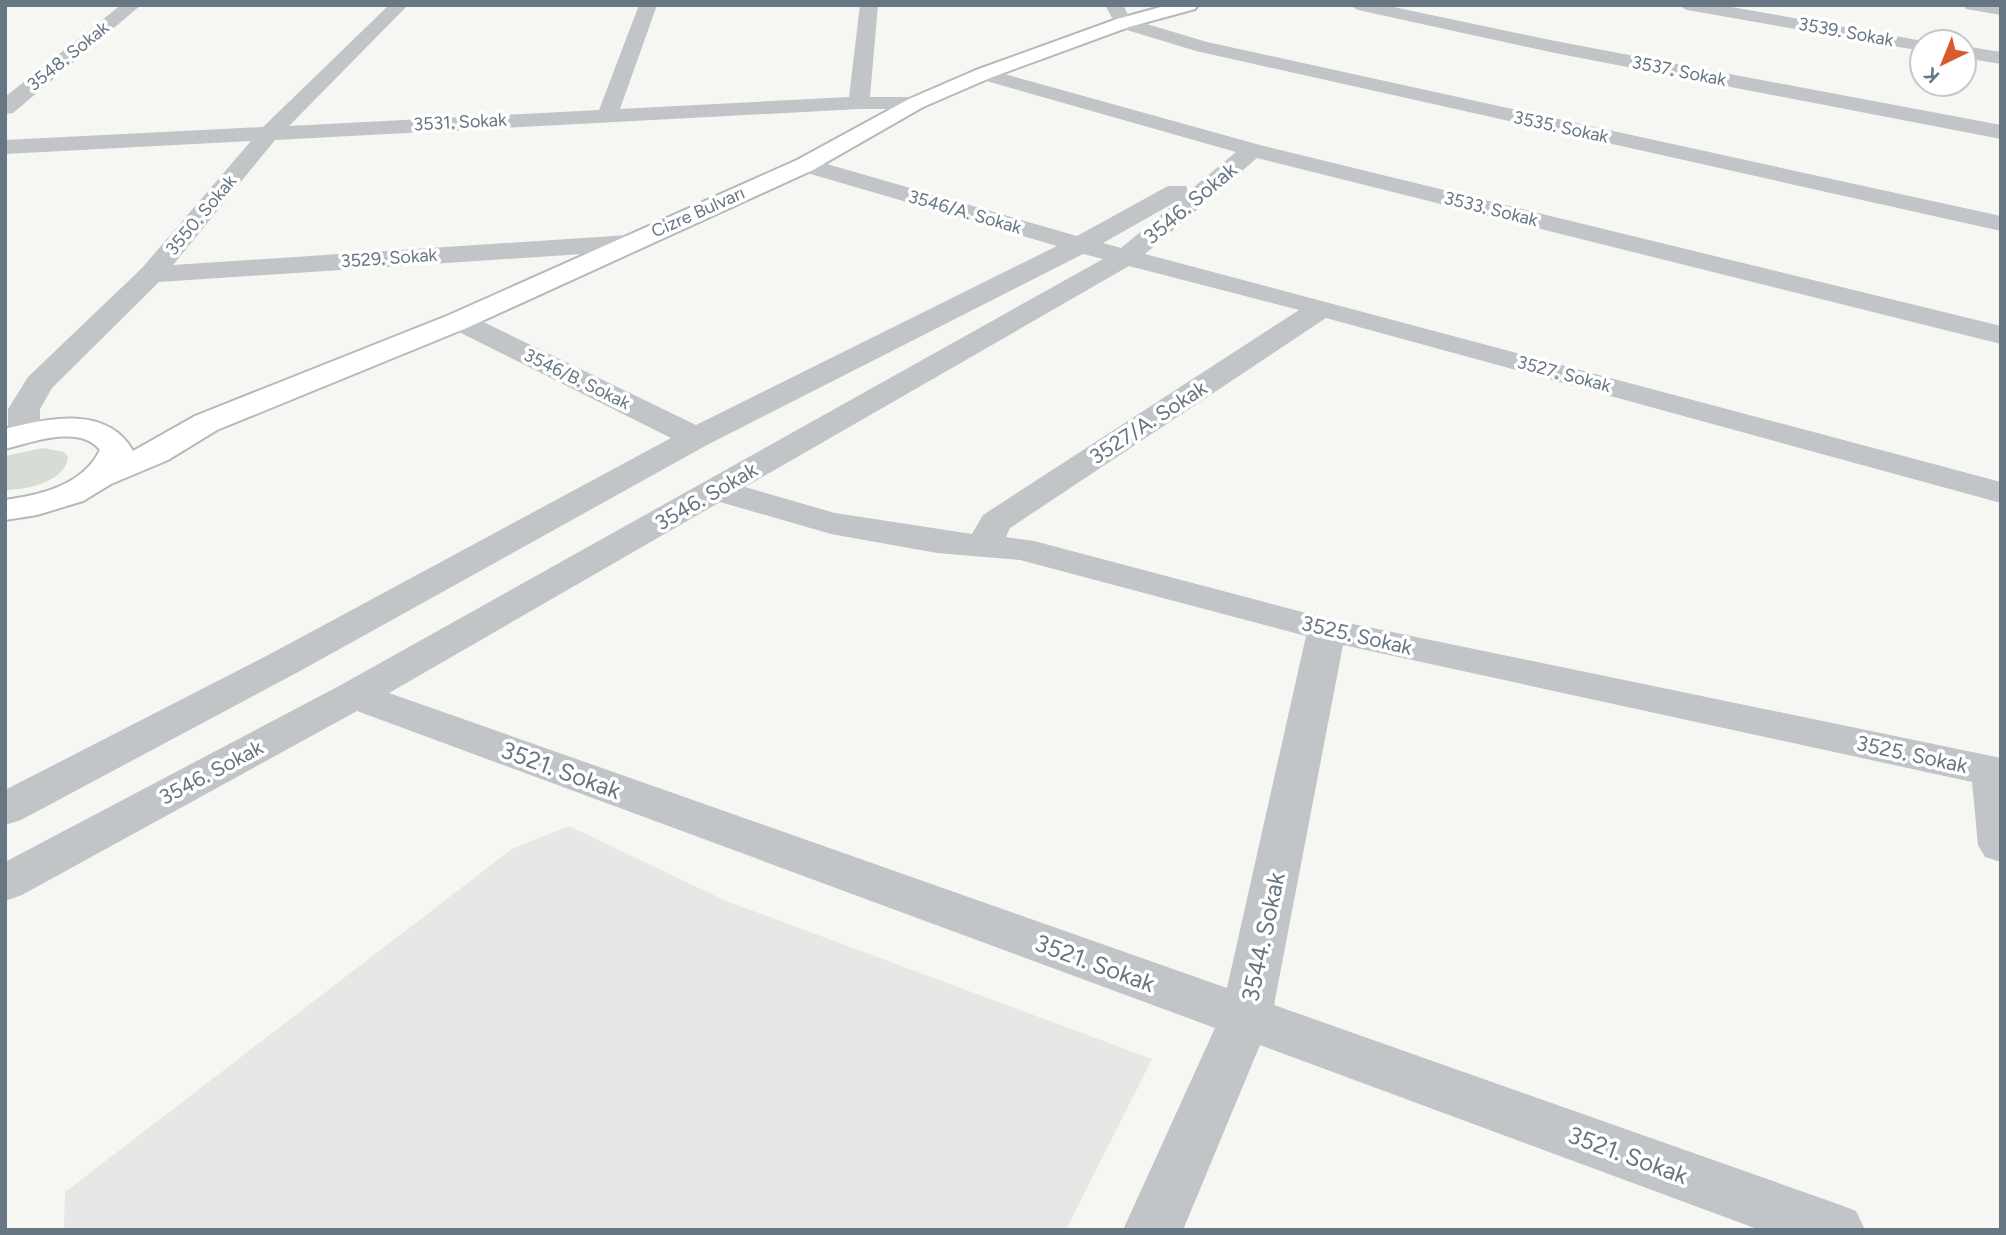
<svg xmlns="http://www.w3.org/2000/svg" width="2006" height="1235" viewBox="0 0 2006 1235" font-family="Figtree,sans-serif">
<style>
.built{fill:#e6e8e6}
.green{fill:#d7ddd4}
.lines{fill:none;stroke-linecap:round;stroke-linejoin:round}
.major-casing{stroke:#b4b9bc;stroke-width:4}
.minor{fill:#c1c5c8;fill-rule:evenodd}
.major{fill:#fff;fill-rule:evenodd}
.labels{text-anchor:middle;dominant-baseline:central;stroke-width:7;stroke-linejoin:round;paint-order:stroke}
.far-street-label{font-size:18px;fill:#667682;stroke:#fff}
.street-label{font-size:21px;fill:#667682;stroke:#fff}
.near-street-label{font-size:24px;fill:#667682;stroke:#fff}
</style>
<rect width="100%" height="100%" fill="#f6f6f3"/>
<!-- built -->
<polygon class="built" points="569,826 726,901 1152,1059 1066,1230 64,1230 65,1192 512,849"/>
<!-- green -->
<path class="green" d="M 43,448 L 64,452 L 68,457 C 66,482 25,490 5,490 L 5,456 Z"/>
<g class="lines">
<defs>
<path id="major" d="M 1168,5 L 1198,5 L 1195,9 L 1129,27 L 990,78 L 923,107 L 813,170 L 469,327 L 217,430 L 168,460 L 111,484 L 83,501 L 37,515 L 5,520 L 5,500 C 41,495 83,485 100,450 C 80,424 32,442 5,449 L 5,429 C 47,418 108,405 133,451 L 195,416 L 449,315 L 797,160 L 909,99 L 976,70 L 1117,19 Z"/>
</defs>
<!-- major casing -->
<use href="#major" class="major-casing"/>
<!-- minor -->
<g class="minor">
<polygon points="121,5 141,5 13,113 5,114 5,97"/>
<polygon points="389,5 408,5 289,126 599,110 639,5 657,5 620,109 849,97 860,5 878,5 870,97 916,97 927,103 916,109 859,109 275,140 173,265 628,235 637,238 641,243 637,248 628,251 159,282 52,388 40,409 40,434 35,441 24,444 13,441 8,434 8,409 28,377 142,268 251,141 5,154 5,140 263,127"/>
<polygon points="1105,5 1123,5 1130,19 1207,42 2001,216 2001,231 1196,51 1117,27"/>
<polygon points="1349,5 1384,5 1555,41 2001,125 2001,139 1555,53 1358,10"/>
<polygon points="1678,5 1720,5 1929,42 1922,42 1922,51 1687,10"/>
<polygon points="1963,5 2001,5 2001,15 1966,9"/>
<polygon points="1964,46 2001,52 2001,64 1964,58"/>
<path d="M 983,68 L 1260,145 L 2001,326 L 2001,344 L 1257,158 L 1145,254 L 2001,482 L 2001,503 L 1326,318 L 1010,528 L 1006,537 L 1034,541 L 1329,619 L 2001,758 L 2001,862 L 1985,857 L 1978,845 L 1972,782 L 1343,645 L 1274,1005 L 1835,1203 L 1856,1211 L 1865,1230 L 1760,1230 L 1260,1045 L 1183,1230 L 1123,1230 L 1215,1028 L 357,711 L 22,895 L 5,901 L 5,862 L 339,686 L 1103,259 L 1083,254 L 707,445 L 300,671 L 21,820 L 5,825 L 5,790 L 272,653 L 671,438 L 449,327 L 445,321 L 449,315 L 459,312 L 469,315 L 696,425 L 1057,246 L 797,170 L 793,165 L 797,160 L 813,160 L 1077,236 L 1168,186 L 1186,186 L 1188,192 L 1236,152 L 976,78 L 973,74 ZM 1179,200 L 1121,248 L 1103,243 ZM 1129,266 L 1299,310 L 983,515 L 972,534 L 835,513 L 745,487 ZM 720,502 L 831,534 L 937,553 L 1020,560 L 1306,636 L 1227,988 L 389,693 Z"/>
</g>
<!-- major -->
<use href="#major" class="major"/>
</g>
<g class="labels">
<!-- far-street labels -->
<g class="far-street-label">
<text transform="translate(1846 32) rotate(10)">3539. Sokak</text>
<text transform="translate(68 56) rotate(-39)">3548. Sokak</text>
<text transform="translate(1679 71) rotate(11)">3537. Sokak</text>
<text transform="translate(460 122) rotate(-3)">3531. Sokak</text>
<text transform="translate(1561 127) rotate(12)">3535. Sokak</text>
<text transform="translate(1491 209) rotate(14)">3533. Sokak</text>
<text transform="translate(698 212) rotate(-24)">Cizre Bulvarı</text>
<text transform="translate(965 212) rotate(16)">3546/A. Sokak</text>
<text transform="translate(201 215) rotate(-50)">3550. Sokak</text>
<text transform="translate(389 258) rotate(-4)">3529. Sokak</text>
<text transform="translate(1564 374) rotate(15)">3527. Sokak</text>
<text transform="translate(577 379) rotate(26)">3546/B. Sokak</text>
</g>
<!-- street labels -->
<g class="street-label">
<text transform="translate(1190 203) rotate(-40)">3546. Sokak</text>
<text transform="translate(1148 422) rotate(-33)">3527/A. Sokak</text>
<text transform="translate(706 496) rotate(-30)">3546. Sokak</text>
<text transform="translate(1357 635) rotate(13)">3525. Sokak</text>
<text transform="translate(1912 754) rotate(12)">3525. Sokak</text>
<text transform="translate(211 772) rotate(-28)">3546. Sokak</text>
</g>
<!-- near-street labels -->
<g class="near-street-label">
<text transform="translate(561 770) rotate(20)">3521. Sokak</text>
<text transform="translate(1263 937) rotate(-78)">3544. Sokak</text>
<text transform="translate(1095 963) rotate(20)">3521. Sokak</text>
<text transform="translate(1628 1155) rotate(20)">3521. Sokak</text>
</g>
</g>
<!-- border -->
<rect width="2006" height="1235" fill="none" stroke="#667682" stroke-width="14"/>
<!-- north arrow -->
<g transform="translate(1943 63) rotate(223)"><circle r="33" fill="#ffffff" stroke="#c2c8cd" stroke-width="2"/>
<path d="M0-5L12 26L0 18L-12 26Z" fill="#d9592f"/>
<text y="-10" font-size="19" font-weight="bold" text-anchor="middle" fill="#667682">K</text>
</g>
</svg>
